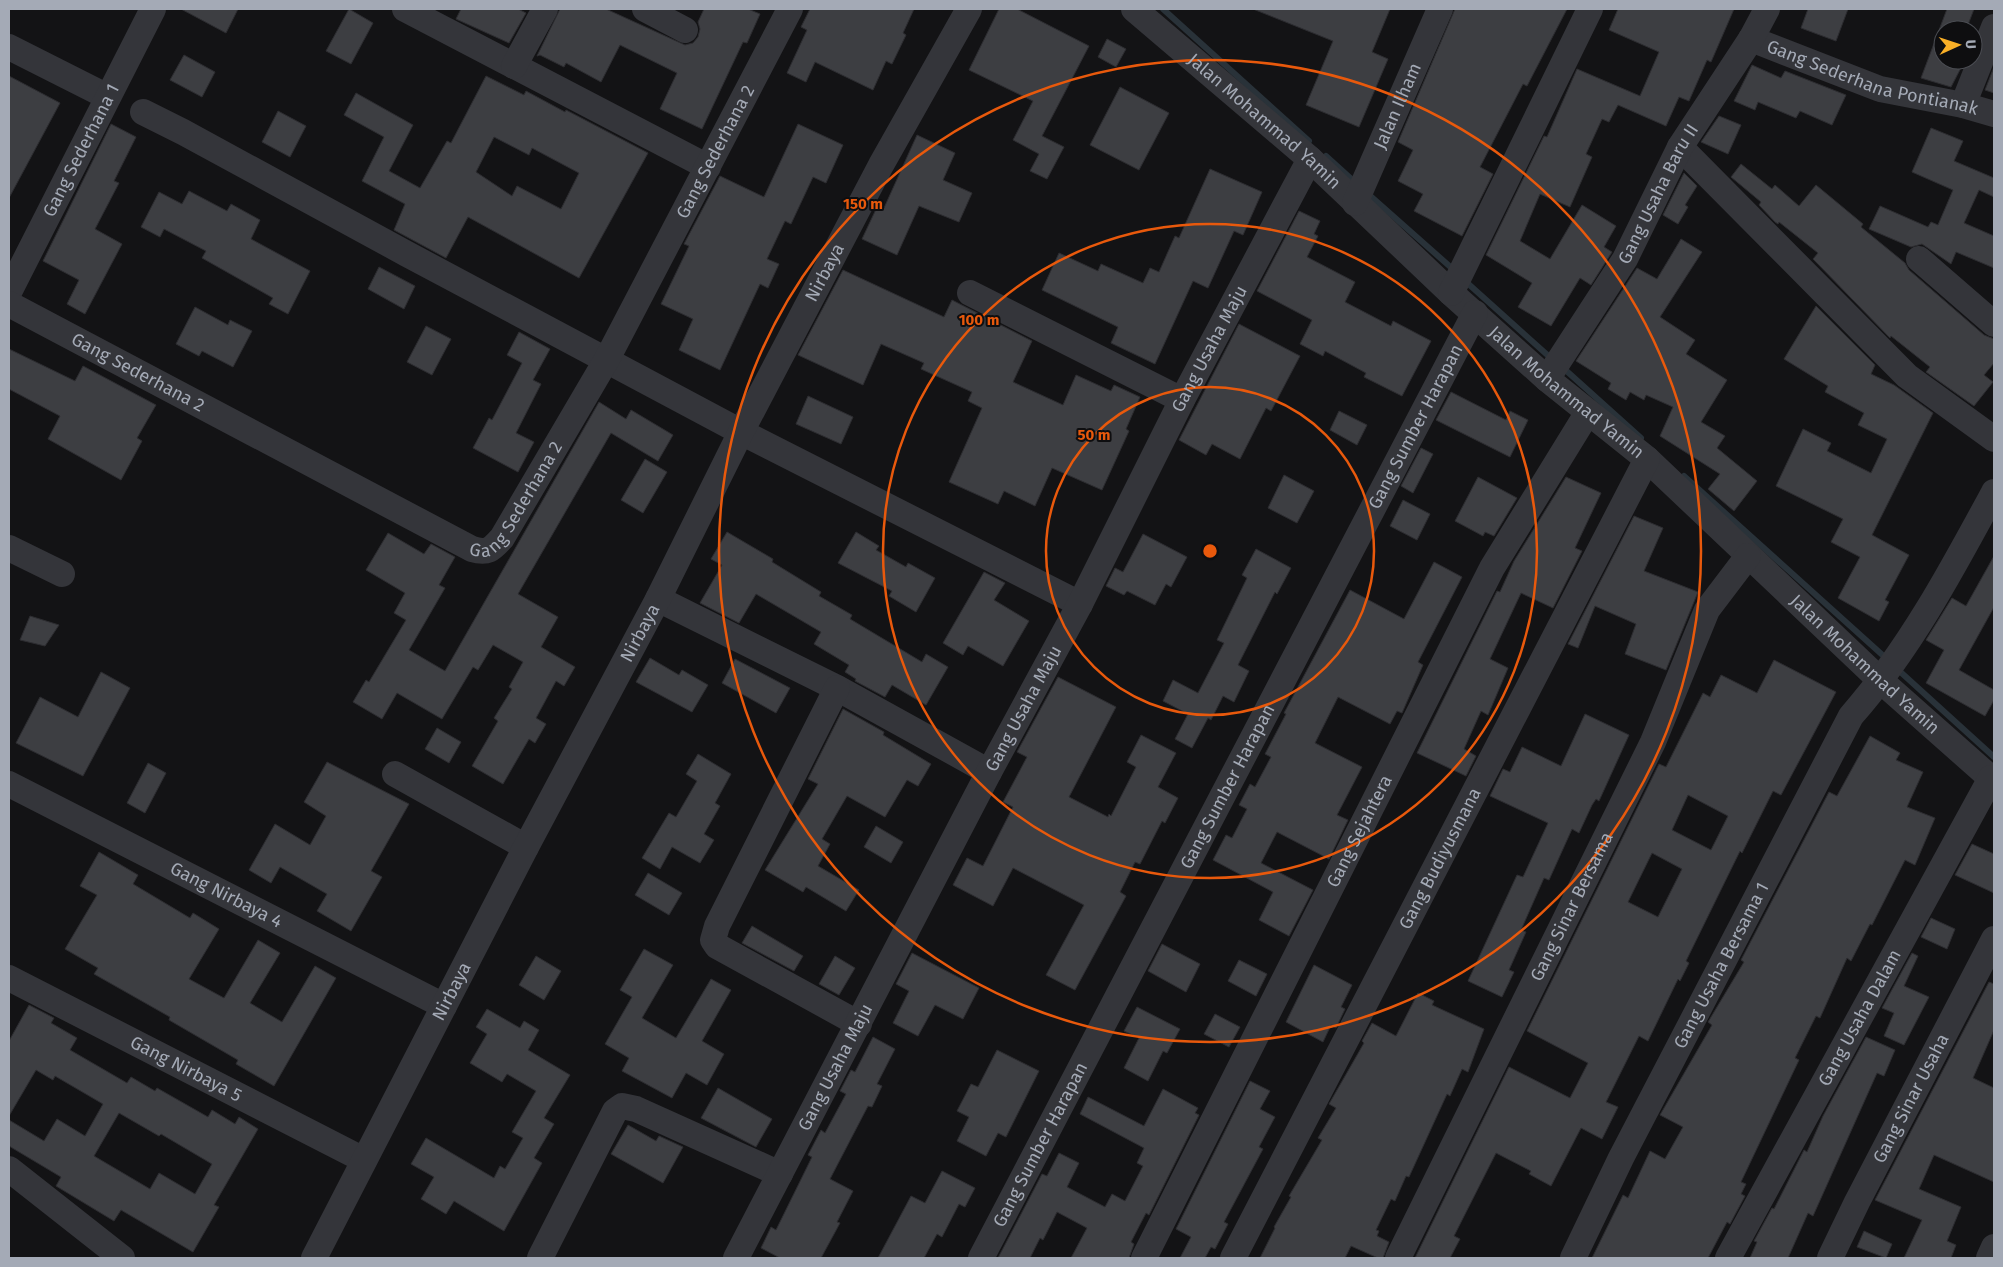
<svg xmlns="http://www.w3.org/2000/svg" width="2003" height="1267" viewBox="0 0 2003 1267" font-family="'Fira Sans',sans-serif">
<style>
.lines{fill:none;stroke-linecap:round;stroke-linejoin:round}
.stream{stroke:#293239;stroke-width:6}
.building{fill:#3d3e42;stroke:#2d2d31;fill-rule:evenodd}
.minor{stroke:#34353a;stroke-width:26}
.ring{fill:none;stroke:#e8590c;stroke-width:2.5}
.labels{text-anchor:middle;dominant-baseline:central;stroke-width:4;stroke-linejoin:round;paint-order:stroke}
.street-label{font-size:18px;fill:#a4aab6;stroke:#0e0e10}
.centre{fill:#e8590c;stroke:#0e0e10;stroke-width:2.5}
.ring-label{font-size:15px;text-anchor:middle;font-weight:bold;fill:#e8590c;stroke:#0e0e10;stroke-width:4;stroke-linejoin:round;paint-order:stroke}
</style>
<rect width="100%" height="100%" fill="#131315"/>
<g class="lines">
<!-- stream -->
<g class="stream">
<polyline points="1163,9 1309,141"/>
<polyline points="1326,156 1358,185"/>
<polyline points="1367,193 1455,271"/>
<polyline points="1464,280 1553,360"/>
<polyline points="1561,366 1641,438"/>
<polyline points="1684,476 1888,660"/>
<polyline points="1895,667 1994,757"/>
</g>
</g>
<!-- building -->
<g class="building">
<polygon points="181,9 238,9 226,33"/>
<polygon points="349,9 373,23 351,64 326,51"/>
<polygon points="461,9 518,9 526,13 509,43 456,19"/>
<polygon points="560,9 606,9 685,45 693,43 698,37 700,29 698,22 704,9 748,9 760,14 747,43 743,42 702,129 660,109 677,73 620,45 601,82 566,63 564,67 540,55 537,56"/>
<polygon points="810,9 914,9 903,33 906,35 892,64 886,61 873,90 815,62 806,82 787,73 807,30 801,27"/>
<polygon points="999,9 1017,9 1089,46 1042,136 1064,147 1047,179 1030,171 1039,154 1013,140 1033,101 969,70"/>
<polygon points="1253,9 1390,9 1372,52 1388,59 1359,127 1306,105 1333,41"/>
<polygon points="1455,9 1567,9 1527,86 1523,84 1480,167 1493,174 1462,236 1414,211 1423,194 1398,181 1413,150 1398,142"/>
<polygon points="1618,9 1734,9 1711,62 1707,60 1689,101 1679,97 1666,126 1618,105 1609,122 1602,119 1586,154 1592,157 1570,207 1540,194 1520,241 1550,259 1582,205 1616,226 1604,247 1612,252 1591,285 1580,278 1551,326 1518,307 1532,283 1486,255 1544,136 1547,137 1577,69 1640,96 1659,52 1609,30"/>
<polygon points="1808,9 1848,9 1836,41 1801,28"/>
<polygon points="1947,9 1974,9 1966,30 1943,30 1943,60 1965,60 1951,87 1921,78"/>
<polygon points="1107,39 1126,49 1116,67 1098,57"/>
<polygon points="184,55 215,72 202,97 170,80"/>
<polygon points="1752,65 1781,78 1785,71 1846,95 1832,125 1800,111 1796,118 1758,102 1755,110 1734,101"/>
<polygon points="1994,67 1994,93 1985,90"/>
<polygon points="9,76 60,103 9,198"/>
<path d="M 486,76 L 524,95 L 526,91 L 565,112 L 566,110 L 648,153 L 579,278 L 468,217 L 446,258 L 394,230 L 405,204 L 362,181 L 384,137 L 344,115 L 356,93 L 413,125 L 389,171 L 420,188 L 447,141 L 451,143 ZM 494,137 L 529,155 L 532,148 L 579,173 L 561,209 L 517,186 L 512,196 L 476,172 Z"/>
<polygon points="1120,87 1169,113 1139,170 1090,145"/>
<polygon points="278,111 306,126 290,157 262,142"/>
<polygon points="1719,116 1741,125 1728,154 1701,142"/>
<polygon points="111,124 136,137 114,181 119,183 95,229 122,244 85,314 67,304 79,280 43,261"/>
<polygon points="798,124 843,145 826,183 813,177 791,224 785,221 767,259 779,264 768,288 760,284 720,370 679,350 693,319 661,304 689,246 684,244 720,176 764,197"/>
<polygon points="1931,128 1963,141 1954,161 1994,178 1994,197 1979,190 1964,223 1994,236 1994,268 1956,252 1951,264 1922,244 1911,247 1869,229 1880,206 1928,227 1931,222 1938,225 1953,190 1912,172"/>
<polygon points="917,135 955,153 943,180 972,193 959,222 919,206 897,255 862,239 878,205 884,208"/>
<polygon points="1741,164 1772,189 1775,185 1799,206 1816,185 1863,224 1861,227 1905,263 1909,270 1984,335 1994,339 1994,363 1984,375 1993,382 1974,406 1926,372 1930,367 1891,336 1890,338 1813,259 1818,253 1779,222 1778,224 1775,222 1759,205 1761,202 1731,177"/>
<polygon points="1210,169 1262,192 1243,235 1234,231 1208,288 1193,281 1155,364 1111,343 1118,327 1042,290 1059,253 1098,271 1101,264 1143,283 1150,268 1159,272 1175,236 1179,238"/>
<polygon points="1684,173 1697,186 1685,205 1688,207 1678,224 1663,215"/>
<polygon points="189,191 227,211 231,204 260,220 251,239 310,271 288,314 269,304 273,298 202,258 206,251 164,229 160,237 141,227 159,192 182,204"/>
<polygon points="1299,211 1320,221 1314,234 1318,236 1307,257 1355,282 1345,302 1391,326 1393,321 1431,341 1402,396 1364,377 1366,373 1325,351 1323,356 1300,344 1312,320 1257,291"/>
<polygon points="1681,239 1702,252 1660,317 1695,340 1686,354 1727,380 1701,422 1725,436 1717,448 1757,481 1734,511 1708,489 1720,474 1660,436 1673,407 1646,395 1644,400 1630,392 1626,400 1608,389 1611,383 1576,361 1637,268 1657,279"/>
<polygon points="379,267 415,286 404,309 368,289"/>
<polygon points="843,270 944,317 952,300 1032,341 1013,382 1063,405 1076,375 1111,391 1114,385 1140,397 1126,429 1129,431 1102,490 1052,468 1035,506 1004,491 998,504 949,482 982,408 968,401 972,392 921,369 924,363 881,344 863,385 798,355"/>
<polygon points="1816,306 1875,365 1871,374 1894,385 1933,413 1872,535 1909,555 1885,600 1889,602 1879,621 1838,598 1860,557 1831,542 1843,519 1776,486 1803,429 1831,443 1827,451 1871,473 1887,439 1858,425 1864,413 1825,392 1828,386 1784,359"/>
<polygon points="195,307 228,325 230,320 252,331 233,367 202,351 199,356 176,344"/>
<polygon points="1239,324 1300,356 1271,411 1266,408 1240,459 1212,444 1206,455 1179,440"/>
<polygon points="426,326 451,339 432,375 407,362"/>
<polygon points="519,332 550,349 533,380 541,384 516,433 534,442 518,472 473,448 489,418 492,420 522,363 507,355"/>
<polygon points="9,349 75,381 83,366 156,405 137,438 142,441 121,480 48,439 60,416 9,389"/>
<polygon points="1451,392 1506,420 1510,411 1528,420 1510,457 1436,420"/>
<polygon points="808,396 853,417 841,444 796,424"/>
<polygon points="599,402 626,419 631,410 673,435 658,461 611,433 518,594 558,617 541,647 575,667 564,686 556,681 536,718 546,724 535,743 529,739 503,784 472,766 498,721 494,718 512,689 509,687 523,662 493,645 478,670 473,667 442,719 397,693 382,719 353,702 366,680 369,682 406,620 394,613 405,593 366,570 388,533 424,554 431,544 455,557 439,585 445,588 409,650 445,671"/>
<polygon points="1339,411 1367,425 1357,445 1330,430"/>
<polygon points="1421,448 1433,454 1413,493 1401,486"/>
<polygon points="645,459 667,472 643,513 621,500"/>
<polygon points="1284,475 1314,491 1297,523 1268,508"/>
<polygon points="1478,477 1517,498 1494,536 1485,532 1483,536 1455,521"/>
<polygon points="1566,477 1601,493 1575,548 1582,551 1553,608 1521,593 1490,659 1508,668 1488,715 1481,711 1464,749 1476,756 1466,776 1417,753 1497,591 1500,592 1514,561"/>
<polygon points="1403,500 1430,514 1417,540 1390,526"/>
<polygon points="1634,516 1663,528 1644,571 1698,592 1666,670 1625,654 1636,624 1595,606 1578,648 1568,644"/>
<polygon points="727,532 773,559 772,562 821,592 819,596 852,615 850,619 922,662 926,654 948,667 926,705 892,685 885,697 855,681 856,679 845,672 849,665 814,644 821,632 756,594 739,623 700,603 722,565 711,559"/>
<polygon points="856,532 879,546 876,550 906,567 908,563 935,578 916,612 889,596 892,591 838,563"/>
<polygon points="1143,534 1187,557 1171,587 1166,584 1155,605 1127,591 1124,595 1106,586 1115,568 1123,572"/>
<polygon points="1256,549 1291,568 1277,594 1275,592 1238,665 1249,671 1234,702 1223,696 1211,720 1208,718 1192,748 1175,739 1188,714 1163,701 1173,680 1198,693 1224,643 1217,640 1247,578 1242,575"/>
<polygon points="1994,556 1994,607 1959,670 1994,690 1994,700 1985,716 1926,683 1944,650 1926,640 1952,598 1966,606"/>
<polygon points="1434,562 1462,577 1418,662 1423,665 1402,713 1397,711 1390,724 1338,697 1315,743 1362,767 1337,815 1348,820 1329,859 1277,832 1261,863 1313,890 1289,936 1259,920 1273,892 1213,860 1226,835 1232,838 1247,809 1239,805 1250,784 1255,787 1271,757 1265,754 1286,714 1284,713 1350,590 1404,619"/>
<polygon points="984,572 1005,583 994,600 1029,621 1003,666 968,646 963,655 943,643"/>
<polygon points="30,616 59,625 45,646 20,640"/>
<polygon points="650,658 679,675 682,670 708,685 692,712 636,682"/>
<polygon points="735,659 790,688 776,713 722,683"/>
<path d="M 1774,660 L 1836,692 L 1781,795 L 1773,791 L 1742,853 L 1740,851 L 1686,961 L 1689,963 L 1680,981 L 1678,979 L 1648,1041 L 1639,1036 L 1606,1102 L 1618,1107 L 1602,1139 L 1581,1128 L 1551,1186 L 1529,1174 L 1531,1171 L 1496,1153 L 1454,1236 L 1460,1239 L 1450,1258 L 1415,1258 L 1509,1067 L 1570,1098 L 1588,1063 L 1527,1031 L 1659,764 L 1666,767 L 1703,693 L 1710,697 L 1721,675 L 1757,693 ZM 1688,795 L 1728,816 L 1711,850 L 1672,830 ZM 1652,853 L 1682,869 L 1658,917 L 1628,902 Z"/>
<polygon points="101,672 130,688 83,776 16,743 40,697 78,717"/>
<polygon points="1058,677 1116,707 1069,797 1108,817 1109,814 1111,816 1136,767 1127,762 1141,735 1176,753 1158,787 1178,798 1165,823 1162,821 1140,864 1135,862 1120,892 1126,896 1075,990 1046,975 1084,905 1013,868 993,906 953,885 967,858 983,866 1013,807 1003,802 1027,757 1017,752"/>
<polygon points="843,709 884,732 883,735 931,764 918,786 907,780 885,817 847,796 822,839 830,844 818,866 859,890 846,911 806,887 803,892 765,870 818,784 808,779"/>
<polygon points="1585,714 1629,735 1599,801 1596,799 1592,805 1579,833 1572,829 1549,880 1544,878 1521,930 1526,932 1509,970 1514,972 1502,997 1468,981 1517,875 1523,877 1548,823 1490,796 1503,769 1510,772 1522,747 1561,766"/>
<polygon points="437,728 461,742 449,763 425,749"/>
<polygon points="1870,736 1900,753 1896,760 1923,772 1907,807 1935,818 1915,865 1905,860 1872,925 1870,924 1851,961 1847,958 1820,1018 1816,1016 1795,1058 1799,1060 1741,1182 1746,1184 1741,1194 1745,1196 1730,1224 1727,1222 1708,1258 1592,1258 1623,1195 1628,1198 1650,1151 1665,1159 1683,1127 1660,1115 1712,1025 1708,1022 1744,962 1741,960 1829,792 1837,796"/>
<polygon points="698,754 731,774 715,803 720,806 704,834 714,840 700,863 672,847 660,869 642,858 669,813 676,817 697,781 686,774"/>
<polygon points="327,762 409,804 371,871 382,877 351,931 317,911 327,894 280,867 271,883 249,870 275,824 310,845 326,816 304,802"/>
<polygon points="148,763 166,773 145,813 127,803"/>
<polygon points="876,826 903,842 891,863 864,847"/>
<polygon points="1972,844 1994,854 1994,893 1955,875"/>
<polygon points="99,852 138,875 133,884 190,918 193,913 219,929 189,979 224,998 258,940 280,953 250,1003 282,1022 315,966 336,978 274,1086 236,1064 238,1060 169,1020 170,1017 94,974 98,968 65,949 97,895 80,886"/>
<polygon points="648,873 682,893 669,915 635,895"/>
<polygon points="1931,918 1955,929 1947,949 1921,937"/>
<polygon points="752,926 803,956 794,971 742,943"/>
<polygon points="1162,944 1200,964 1186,992 1148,971"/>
<polygon points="644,949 673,965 642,1018 676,1038 711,979 731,990 702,1041 724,1054 707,1085 686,1073 672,1098 622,1071 629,1058 605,1044 632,997 620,990"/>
<polygon points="912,953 979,988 963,1019 935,1005 918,1036 893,1023 909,991 896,984"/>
<polygon points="1912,953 1918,956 1904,986 1929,997 1904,1045 1884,1036 1894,1013 1882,1008"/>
<polygon points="536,956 561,971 544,1000 519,985"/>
<polygon points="835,956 855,968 839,995 819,984"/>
<polygon points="1239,960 1267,974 1256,996 1228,981"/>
<polygon points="1314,965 1352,985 1341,1007 1345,1009 1336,1028 1331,1025 1323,1042 1286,1022"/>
<polygon points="1989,982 1994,984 1994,1030 1973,1078 1994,1088 1994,1182 1934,1155 1919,1189 1961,1207 1947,1241 1956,1245 1951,1258 1904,1258 1922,1220 1875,1200"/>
<polygon points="1418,993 1434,1001 1432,1005 1484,1029 1468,1072 1462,1069 1450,1096 1447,1094 1409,1177 1406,1176 1395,1201 1391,1199 1376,1230 1379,1231 1377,1236 1389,1242 1383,1258 1378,1258 1351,1246 1345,1258 1260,1258 1275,1228 1274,1227 1291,1197 1289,1196 1322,1140 1318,1138 1336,1108 1329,1104 1364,1043 1362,1041 1372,1023 1396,1036"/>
<path d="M 29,1005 L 54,1018 L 51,1023 L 77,1038 L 70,1050 L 127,1083 L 131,1077 L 155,1091 L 157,1088 L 208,1117 L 212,1110 L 235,1124 L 239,1117 L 258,1129 L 214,1205 L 219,1207 L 193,1252 L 121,1210 L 114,1221 L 56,1186 L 61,1177 L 9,1146 L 9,1120 L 44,1141 L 57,1119 L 85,1136 L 103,1104 L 55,1076 L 53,1080 L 36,1070 L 9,1116 L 9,1041 ZM 119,1113 L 159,1136 L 161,1134 L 212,1164 L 195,1194 L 159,1173 L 150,1189 L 94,1156 Z"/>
<polygon points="1137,1007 1180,1029 1167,1053 1163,1051 1148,1081 1124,1068 1139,1038 1124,1031"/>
<polygon points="487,1009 520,1028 524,1021 539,1030 528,1050 570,1075 544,1118 554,1124 534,1158 542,1163 504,1231 454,1201 446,1214 421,1199 434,1177 411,1164 426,1138 494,1178 500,1166 505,1169 523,1138 512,1132 536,1091 507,1074 502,1082 470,1063 487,1034 476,1027"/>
<polygon points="1215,1014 1240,1027 1229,1047 1204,1034"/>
<polygon points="873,1037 895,1049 877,1084 882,1086 872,1107 868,1106 830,1179 853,1191 837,1222 840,1223 821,1258 780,1258 761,1248 771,1227 776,1230 812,1157 808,1155 821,1130 825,1133 846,1094 840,1091 851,1070 855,1072"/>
<polygon points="1866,1037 1895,1050 1884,1076 1877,1073 1813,1216 1808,1213 1788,1258 1750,1258 1757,1242 1754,1241 1772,1208 1774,1209 1804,1150 1807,1152 1823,1116"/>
<polygon points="997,1050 1039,1071 1006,1137 998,1133 986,1156 957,1141 969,1117 957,1111 971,1084 978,1087"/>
<polygon points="1250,1081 1270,1091 1260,1109 1275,1117 1259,1147 1263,1149 1224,1222 1228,1224 1215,1249 1211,1247 1205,1258 1180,1258 1191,1237 1176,1229"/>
<polygon points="718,1088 772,1119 756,1147 701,1118"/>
<polygon points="1163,1089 1198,1108 1195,1113 1199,1115 1149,1215 1146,1213 1131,1242 1134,1244 1129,1258 1071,1258 1087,1228 1057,1212 1043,1240 1040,1238 1030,1258 998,1258 1042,1174 1047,1176 1059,1153 1079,1163 1067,1187 1105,1207 1112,1194 1125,1201 1143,1166 1137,1163 1144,1148 1080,1114 1088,1097 1144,1126"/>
<polygon points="628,1125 656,1141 659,1136 683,1147 663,1183 611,1154"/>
<polygon points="942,1171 975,1188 965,1207 959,1204 942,1237 937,1234 924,1258 878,1258 911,1196 925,1203"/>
<polygon points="1864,1231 1892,1244 1886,1258 1857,1247"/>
</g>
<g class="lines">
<!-- minor -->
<g class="minor">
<polyline points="405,9 708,167"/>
<polyline points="645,9 685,30"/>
<path id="s1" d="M 1134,9 L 1310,159 L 1451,293 L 1547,379 L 1647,459 L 1881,681 L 1994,781"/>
<path id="s2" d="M 1751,39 L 1880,89 L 1963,105 L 1994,114"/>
<polyline points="9,47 108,97"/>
<polyline points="514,66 545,9"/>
<polyline points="1963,105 1994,27"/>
<polyline points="143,112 183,132 407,254 741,432 1080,604"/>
<polyline points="1680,147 1907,376 1994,439"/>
<path id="s3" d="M 1355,203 L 1440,9"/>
<polyline points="1919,259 1994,324"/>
<path id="s4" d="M 9,292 L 153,9"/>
<polyline points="970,293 1182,400"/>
<polyline points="1451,293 1590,9"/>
<path id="s5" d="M 9,304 L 472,549 C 488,554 492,549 502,538 L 607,359 L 790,9"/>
<path id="s6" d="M 1547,379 L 1625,259 L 1680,147 L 1751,39 L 1767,9"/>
<polyline points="9,548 62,574"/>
<polyline points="658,599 837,688 989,772"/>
<polyline points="837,688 717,926 713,940 717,946 859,1024"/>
<polyline points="395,774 526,847"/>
<path id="s7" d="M 9,784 L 444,1006"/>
<path id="s8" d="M 9,978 L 364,1160"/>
<polyline points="9,1169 122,1258"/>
<path id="s9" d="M 314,1258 L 526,847 L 658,599 L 741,432 L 881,165 L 969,9"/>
<polyline points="540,1258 615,1111 622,1106 636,1109 780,1174"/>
<path id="s10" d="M 736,1258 L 989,772 L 1080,604 L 1182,400 L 1310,159"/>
<path id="s11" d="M 981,1258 L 1475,313"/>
<path id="s12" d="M 1144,1258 L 1492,568 L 1588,412"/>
<path id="s13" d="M 1233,1258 L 1647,459"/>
<path id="s14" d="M 1398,1258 L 1653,742 L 1707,610 L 1748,556"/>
<path id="s15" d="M 1573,1258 L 1621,1158 L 1851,716 C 1909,650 1952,570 1994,492"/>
<path id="s16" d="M 1728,1258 L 1991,778"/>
<path id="s17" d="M 1830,1258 L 1857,1202 L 1994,939"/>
<polyline points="1989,1258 1994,1247"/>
</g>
</g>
<!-- distance rings -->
<g class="ring">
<circle cx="1210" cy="551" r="164"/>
<circle cx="1210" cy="551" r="327"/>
<circle cx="1210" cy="551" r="491"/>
</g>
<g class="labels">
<!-- street labels -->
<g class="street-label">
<text stroke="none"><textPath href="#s2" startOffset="128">Gang Sederhana Pontianak</textPath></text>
<text stroke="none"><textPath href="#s3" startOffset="106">Jalan Ilham</textPath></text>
<text stroke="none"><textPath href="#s1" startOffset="172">Jalan Mohammad Yamin</textPath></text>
<text stroke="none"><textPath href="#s4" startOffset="159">Gang Sederhana 1</textPath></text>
<text stroke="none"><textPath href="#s5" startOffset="1000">Gang Sederhana 2</textPath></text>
<text stroke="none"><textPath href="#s6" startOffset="216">Gang Usaha Baru II</textPath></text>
<text stroke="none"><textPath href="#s9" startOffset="1110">Nirbaya</textPath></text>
<text stroke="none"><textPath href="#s10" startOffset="1025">Gang Usaha Maju</textPath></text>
<text stroke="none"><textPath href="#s5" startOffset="146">Gang Sederhana 2</textPath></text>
<text stroke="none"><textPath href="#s1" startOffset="578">Jalan Mohammad Yamin</textPath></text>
<text stroke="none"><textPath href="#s11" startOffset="938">Gang Sumber Harapan</textPath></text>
<text stroke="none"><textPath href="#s5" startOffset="595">Gang Sederhana 2</textPath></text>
<text stroke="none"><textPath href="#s9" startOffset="705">Nirbaya</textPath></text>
<text stroke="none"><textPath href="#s1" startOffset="982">Jalan Mohammad Yamin</textPath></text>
<text stroke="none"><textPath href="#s10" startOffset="620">Gang Usaha Maju</textPath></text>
<text stroke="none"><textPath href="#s11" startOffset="532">Gang Sumber Harapan</textPath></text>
<text stroke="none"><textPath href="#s12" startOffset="478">Gang Sejahtera</textPath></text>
<text stroke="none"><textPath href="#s13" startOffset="450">Gang Budiyusmana</textPath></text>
<text stroke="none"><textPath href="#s7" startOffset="244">Gang Nirbaya 4</textPath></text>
<text stroke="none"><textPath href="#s14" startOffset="392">Gang Sinar Bersama</textPath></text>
<text stroke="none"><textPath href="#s15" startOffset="328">Gang Usaha Bersama 1</textPath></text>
<text stroke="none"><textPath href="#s9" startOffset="300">Nirbaya</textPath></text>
<text stroke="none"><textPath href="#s16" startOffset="274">Gang Usaha Dalam</textPath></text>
<text stroke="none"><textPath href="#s10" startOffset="215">Gang Usaha Maju</textPath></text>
<text stroke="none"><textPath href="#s8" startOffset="199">Gang Nirbaya 5</textPath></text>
<text stroke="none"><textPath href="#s17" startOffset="179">Gang Sinar Usaha</textPath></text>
<text stroke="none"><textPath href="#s11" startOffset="128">Gang Sumber Harapan</textPath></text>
</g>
</g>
<circle cx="1210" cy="551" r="8" class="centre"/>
<g class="ring-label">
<text x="863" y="209">150 m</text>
<text x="979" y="325">100 m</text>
<text x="1094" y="440">50 m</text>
</g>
<!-- border -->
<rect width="2003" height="1267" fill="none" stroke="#a4aab6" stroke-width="20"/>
<!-- north arrow -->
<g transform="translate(1958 45) rotate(87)"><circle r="24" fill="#0e0e10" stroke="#4a4c52"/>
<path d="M0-4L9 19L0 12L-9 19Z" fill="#f9af27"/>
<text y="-8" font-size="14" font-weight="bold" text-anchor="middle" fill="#a4aab6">U</text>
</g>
</svg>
